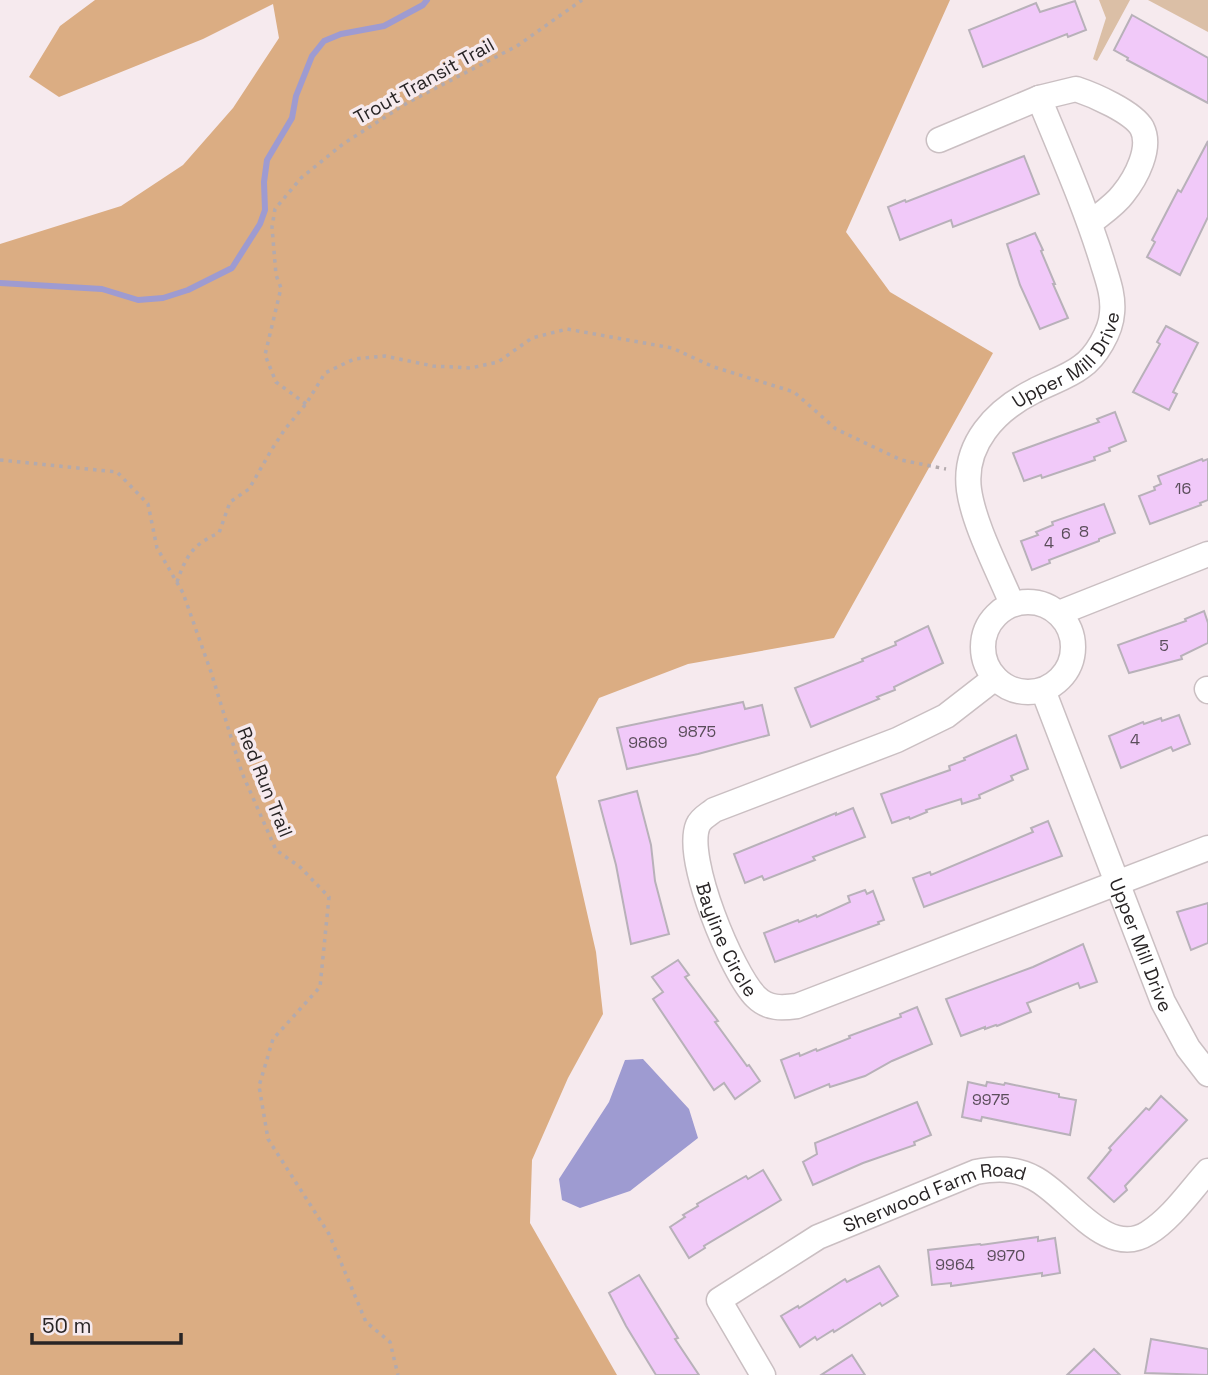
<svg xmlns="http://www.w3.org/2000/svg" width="1208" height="1375" viewBox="0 0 1208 1375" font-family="'Space Grotesk',sans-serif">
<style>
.green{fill:#dbbfa6}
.forest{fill:#dbad83}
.water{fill:#9e9bd1}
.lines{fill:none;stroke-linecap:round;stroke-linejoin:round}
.stream{stroke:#9e9bd1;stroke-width:6}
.building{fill:#f1c9f9;stroke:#b8b1b9;stroke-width:2}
.street-casing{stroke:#cabfc2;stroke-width:27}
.path{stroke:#b3aaad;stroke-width:3.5;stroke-dasharray:3.5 5;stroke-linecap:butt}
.street{stroke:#fff;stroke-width:24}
.labels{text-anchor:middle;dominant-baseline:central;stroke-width:7;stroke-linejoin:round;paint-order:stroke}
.number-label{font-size:16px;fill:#5a4d5a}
.street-label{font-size:19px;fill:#282425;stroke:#f6eaee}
</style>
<rect width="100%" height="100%" fill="#f6eaee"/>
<!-- green -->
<g class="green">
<polygon points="1099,0 1130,0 1097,61 1093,59 1106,18"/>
<polygon points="1148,0 1208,0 1208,32"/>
</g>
<!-- forest -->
<polygon class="forest" points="95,0 950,0 846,232 890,292 993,353 834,638 688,664 599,698 556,777 596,952 603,1014 568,1078 532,1160 530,1223 617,1375 0,1375 0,244 121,206 183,165 233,108 279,38 273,4 203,39 59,97 29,77 60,26"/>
<!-- water -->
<polygon class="water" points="643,1059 689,1109 698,1138 630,1191 580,1208 562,1200 559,1179 609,1102 625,1060"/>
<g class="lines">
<!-- stream -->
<polyline class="stream" points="0,283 102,289 138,300 163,298 188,290 232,268 260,224 265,210 264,182 267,160 292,118 296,96 312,56 324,41 341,34 384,26 423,5 427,0"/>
</g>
<!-- building -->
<g class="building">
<polygon points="1075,1 1086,30 1068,37 1067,34 983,67 969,30 1036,3 1040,12"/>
<polygon points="1132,15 1208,58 1208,103 1127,60 1128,58 1114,50"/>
<polygon points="1208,141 1208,217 1180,275 1147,257 1155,242 1152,240 1178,190 1181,192"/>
<polygon points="1024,156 1039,194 953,227 951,220 900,240 888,207 905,200 906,202"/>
<polygon points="1035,233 1043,250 1041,251 1055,284 1053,284 1068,318 1040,329 1020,285 1007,244"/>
<polygon points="1166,326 1198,343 1173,392 1177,394 1169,410 1133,392 1160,344 1157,342"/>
<polygon points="1115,412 1126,441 1109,448 1110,451 1094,457 1095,460 1042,478 1041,475 1024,481 1013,453 1099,422 1097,419"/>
<polygon points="1202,459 1203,461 1208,459 1208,500 1200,503 1201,505 1150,524 1139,496 1155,490 1154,487 1161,484 1158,476"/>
<polygon points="1104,504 1115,533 1099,539 1099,541 1049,560 1050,563 1032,570 1021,541 1038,535 1036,532 1053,525 1052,522"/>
<polygon points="1204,611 1208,623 1208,643 1181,656 1182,659 1129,673 1118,645 1186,621 1185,619"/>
<polygon points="928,626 943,663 894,687 895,690 877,697 879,699 811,727 795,688 863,661 862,659 896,645 895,642"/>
<polygon points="743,702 745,709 762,705 769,735 698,754 627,769 617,728"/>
<polygon points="1179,715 1190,744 1173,751 1171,747 1121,768 1109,736 1143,722 1144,724 1161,718 1162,721"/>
<polygon points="1016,735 1028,769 1011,776 1013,780 979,795 980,798 962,804 961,799 926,810 927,812 910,819 909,817 892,823 881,794 950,770 949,766 965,760 964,758"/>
<polygon points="637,791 651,845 655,881 669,934 631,944 616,865 599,801"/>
<polygon points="853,808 865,837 813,857 815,860 764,880 762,876 745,883 734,854 836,813 836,815"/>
<polygon points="1048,821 1062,856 924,907 913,878 930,872 931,875 1033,832 1031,828"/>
<polygon points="865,890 867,894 873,891 884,920 878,922 879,924 775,962 764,933 798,920 799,922 816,915 817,917 850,902 848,896"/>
<polygon points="1208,903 1208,943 1191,950 1177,912"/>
<polygon points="1083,944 1097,982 1080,988 1078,983 1027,1003 1031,1012 997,1026 996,1025 985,1029 985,1027 961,1036 946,999 1033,967"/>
<polygon points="678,960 689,975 685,977 718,1021 715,1022 747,1066 749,1065 760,1081 735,1099 724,1083 714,1090 653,999 663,992 652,977"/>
<polygon points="917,1007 932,1044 892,1061 865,1076 830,1087 829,1084 795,1098 781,1060 799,1053 800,1056 816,1049 817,1051 850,1038 849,1036 901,1017 900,1014"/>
<polygon points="968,1082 986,1086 987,1082 1004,1085 1005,1083 1059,1094 1059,1097 1076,1100 1070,1135 982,1117 981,1121 962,1117"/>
<polygon points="1161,1096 1187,1120 1125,1186 1127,1190 1114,1202 1088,1178 1111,1150 1109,1148 1146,1108 1149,1110"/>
<polygon points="917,1102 931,1135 914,1142 915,1145 863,1163 813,1185 803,1162 817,1154 815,1143"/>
<polygon points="763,1170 781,1200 704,1246 705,1248 689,1258 670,1227 685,1217 683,1215 698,1206 697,1204 714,1194 746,1176 748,1179"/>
<polygon points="1038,1237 1038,1241 1055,1238 1060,1273 1042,1276 1042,1273 951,1286 951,1283 932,1285 928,1250 980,1244 981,1245"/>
<polygon points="879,1266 898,1296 882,1306 880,1303 834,1332 833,1330 817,1340 815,1337 800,1347 781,1316 798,1306 799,1308 845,1279 847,1282"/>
<polygon points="639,1275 678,1338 675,1339 699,1375 656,1375 626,1326 609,1293"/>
<polygon points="1151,1339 1208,1349 1208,1375 1145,1373"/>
<polygon points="1094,1349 1120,1375 1067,1375"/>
<polygon points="852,1355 865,1375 821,1375"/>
</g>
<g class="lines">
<defs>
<g id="street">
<path d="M 939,140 L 1039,98 L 1076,89 C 1094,95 1133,112 1142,128 C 1152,148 1136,178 1123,194 C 1115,205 1101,214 1090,223"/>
<circle cx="1028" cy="647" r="45"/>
<path id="s1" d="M 1012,604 C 998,570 974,525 969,490 C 963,444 996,410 1034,391 C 1049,383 1068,377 1081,367 C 1096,357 1111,331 1112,313 C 1114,295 1107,278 1102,261 C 1085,206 1061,152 1039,98"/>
<polyline points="1059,613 1208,554"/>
<path id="s2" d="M 995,678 L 946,716 L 897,740 L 714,810 C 708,815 701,818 698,825 C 684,858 732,973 756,997 C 768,1009 782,1008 797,1006 L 1208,848"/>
<polyline points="1207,689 1208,691"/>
<path id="s3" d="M 1043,690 L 1163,1002 L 1188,1048 L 1208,1074"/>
<path id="s4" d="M 763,1375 L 719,1300 L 818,1237 L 976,1172 C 997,1168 1015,1168 1034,1178 C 1068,1195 1106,1260 1148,1233 C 1172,1218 1190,1191 1208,1171"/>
</g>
</defs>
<!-- street casing -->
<use href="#street" class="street-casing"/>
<!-- path -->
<g class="path">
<polyline points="306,404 276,382 265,355 281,288 276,275 272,227 275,209 301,178 343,144 407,103 517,46 582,0"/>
<polyline points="0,460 117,472 148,504 157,548 183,593 211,672 242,773 276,850 300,867 329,897 320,987 273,1039 259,1086 268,1139 329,1234 366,1322 390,1342 398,1375"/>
<path d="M 177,582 C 186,556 193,544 219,533 L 230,502 L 249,489 L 272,449 L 285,429 L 306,404 L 325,373 L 354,359 L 385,356 L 433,366 L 471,368 L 498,362 L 532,338 L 567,329 L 672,348 L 714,367 L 794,392 L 836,429 L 901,460 L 946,469"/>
</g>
<!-- street -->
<use href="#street" class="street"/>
</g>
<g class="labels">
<!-- number labels -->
<g class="number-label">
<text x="1183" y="488">16</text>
<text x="1084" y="531">8</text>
<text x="1066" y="533">6</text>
<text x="1049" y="542">4</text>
<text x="1164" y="645">5</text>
<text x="697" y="731">9875</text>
<text x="1135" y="739">4</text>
<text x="648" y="742">9869</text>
<text x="991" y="1099">9975</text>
<text x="1006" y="1255">9970</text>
<text x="955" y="1264">9964</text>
</g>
<!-- street labels -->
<g class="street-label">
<text transform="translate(424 81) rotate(-29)">Trout Transit Trail</text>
<text stroke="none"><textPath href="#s1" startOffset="296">Upper Mill Drive</textPath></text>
<text transform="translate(265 782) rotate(68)">Red Run Trail</text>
<text stroke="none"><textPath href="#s2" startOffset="455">Bayline Circle</textPath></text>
<text stroke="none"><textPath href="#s3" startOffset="273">Upper Mill Drive</textPath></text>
<text stroke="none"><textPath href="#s4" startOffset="329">Sherwood Farm Road</textPath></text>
</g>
</g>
<!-- scale -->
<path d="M32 1333v10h149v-10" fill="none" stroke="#282425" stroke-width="3.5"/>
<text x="42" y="1333" font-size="21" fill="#282425" stroke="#f6eaee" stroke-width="5" paint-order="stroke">50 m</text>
</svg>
